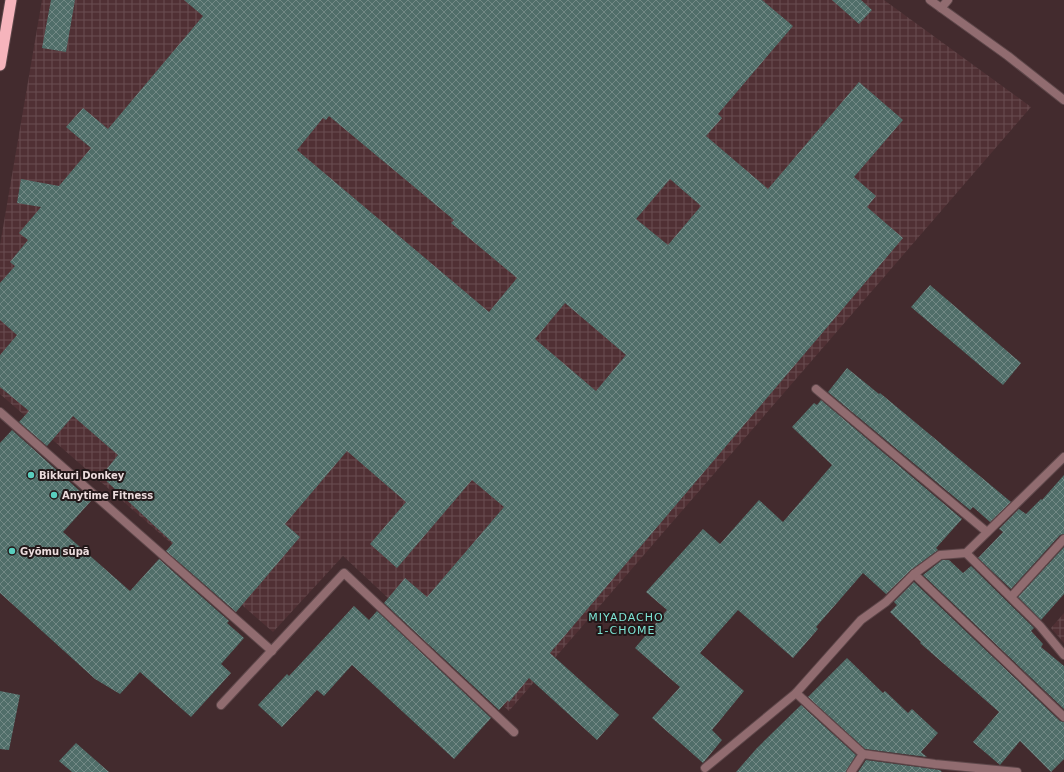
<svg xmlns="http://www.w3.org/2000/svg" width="1064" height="772" viewBox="0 0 1064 772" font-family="'DejaVu Sans',sans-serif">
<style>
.industrial{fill:url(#industrial-grid)}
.building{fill:url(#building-cross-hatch);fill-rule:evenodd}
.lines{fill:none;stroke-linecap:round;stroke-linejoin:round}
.minor-casing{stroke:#5e474a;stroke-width:10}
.tertiary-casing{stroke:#5e474a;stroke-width:10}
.trunk-casing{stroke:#5e474a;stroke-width:13}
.minor{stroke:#916c70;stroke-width:8}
.tertiary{stroke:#916c70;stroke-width:8}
.trunk{stroke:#f6b4bc;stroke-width:11}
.poi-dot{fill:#59cebe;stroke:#221718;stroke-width:1.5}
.labels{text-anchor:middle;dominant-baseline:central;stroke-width:4;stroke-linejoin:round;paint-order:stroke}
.poi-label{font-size:10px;font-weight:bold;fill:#ecdcdd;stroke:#221718;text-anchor:start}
.neighbourhood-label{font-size:11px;letter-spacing:1px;fill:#7de5d5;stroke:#221718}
</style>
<defs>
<pattern id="industrial-grid" width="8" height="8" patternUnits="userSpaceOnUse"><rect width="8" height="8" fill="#503034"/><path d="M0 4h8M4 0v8" fill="none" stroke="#694d51"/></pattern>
<pattern id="building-cross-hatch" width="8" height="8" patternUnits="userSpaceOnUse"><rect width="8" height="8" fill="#506e69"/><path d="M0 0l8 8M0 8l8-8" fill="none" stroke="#728985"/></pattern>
</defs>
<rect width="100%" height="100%" fill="#432b2e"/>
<!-- industrial -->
<g class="industrial">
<polygon points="42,0 884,0 1031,107 509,711 343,556 273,632 0,394 0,245"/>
<polygon points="1064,613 1064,643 1051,628"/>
</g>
<!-- building -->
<g class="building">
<polygon points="51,0 75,0 66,52 42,48"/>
<path d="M 184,0 L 762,0 L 793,26 L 718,114 L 722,118 L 706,136 L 768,189 L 859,82 L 903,120 L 854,177 L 876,196 L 867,207 L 903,238 L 550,653 L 619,715 L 597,740 L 529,678 L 509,702 L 508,700 L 499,710 L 384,603 L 405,578 L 427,597 L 504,507 L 472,480 L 397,568 L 370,544 L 406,502 L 347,451 L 285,524 L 300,537 L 236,612 L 166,551 L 173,543 L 101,476 L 118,455 L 73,416 L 47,446 L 19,422 L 29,411 L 0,387 L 0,355 L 17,335 L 0,320 L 0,283 L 15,266 L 10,262 L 28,240 L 19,233 L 41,207 L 17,203 L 21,179 L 59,186 L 91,148 L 66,127 L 83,108 L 108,129 L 203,16 ZM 329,116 L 454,220 L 451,223 L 517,278 L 489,312 L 297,150 L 323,118 L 326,120 ZM 670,179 L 701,206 L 668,245 L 636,219 ZM 565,303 L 626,355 L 596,391 L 535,339 Z"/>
<polygon points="832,0 861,0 872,10 859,24"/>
<polygon points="930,285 1021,363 1003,385 911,307"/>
<polygon points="847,368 879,394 880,393 1011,502 990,522 973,507 970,510 828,392"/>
<polygon points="821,400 962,519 936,548 938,550 911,570 886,594 863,573 816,627 818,629 793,658 738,610 700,653 744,691 712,730 722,740 703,763 652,718 680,687 635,648 667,610 646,592 703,529 720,544 759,500 783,522 832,465 792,427 814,403 817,405"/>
<polygon points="12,430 91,501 63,532 130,591 159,559 229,621 227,623 244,638 221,664 231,673 191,717 140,672 120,694 95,679 0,593 0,443"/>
<polygon points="1064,475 1064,534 1060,535 1011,589 978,558 1003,532 999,529 1019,509 1026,514 1041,499 1042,500"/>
<polygon points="1064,547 1064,594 1041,620 1018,597"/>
<polygon points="942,560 949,560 963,573 971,566 1034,628 1031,631 1043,644 1041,647 1064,666 1064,709 923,575"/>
<polygon points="914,582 1060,721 1064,722 1064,759 1051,772 1020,741 1000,765 973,742 999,712 920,643 921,642 890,612 897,605 894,602"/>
<polygon points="354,606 369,620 377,611 491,718 454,759 352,665 324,696 317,690 282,727 258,705 287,674 289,676"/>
<polygon points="847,658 883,693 885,691 908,713 912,709 938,733 921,752 927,757 865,749 808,697"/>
<polygon points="0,691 20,695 9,750 0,749"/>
<polygon points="801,705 856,755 846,772 736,772 757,748"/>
<polygon points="76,743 109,772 72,772 59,761"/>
<polygon points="866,760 940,770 942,772 858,772"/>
</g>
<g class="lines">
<defs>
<g id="minor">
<polyline points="941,8 948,0"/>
<polyline points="816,389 987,532"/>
<polyline points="0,412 272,651"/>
<polyline points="966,553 1040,626 1064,655"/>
<polyline points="914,574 1064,717"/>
<polyline points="1011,597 1064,539"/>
<polyline points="796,693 863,754 935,764 1017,772"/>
<polyline points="221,705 344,573 514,732"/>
<polyline points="705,768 796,693 861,620 886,602 914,574 940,555 966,553 1064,457"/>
<polyline points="851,772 863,754"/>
</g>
<polyline id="tertiary" points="930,0 1008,56 1064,100"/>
<polyline id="trunk" points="0,65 11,0"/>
</defs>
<!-- minor casing -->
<use href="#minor" class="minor-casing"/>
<!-- tertiary casing -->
<use href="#tertiary" class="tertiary-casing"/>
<!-- trunk casing -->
<use href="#trunk" class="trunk-casing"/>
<!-- minor -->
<use href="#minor" class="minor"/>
<!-- tertiary -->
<use href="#tertiary" class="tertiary"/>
<!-- trunk -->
<use href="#trunk" class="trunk"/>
</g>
<!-- markers -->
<g class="poi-dot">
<circle cx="31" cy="475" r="4"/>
<circle cx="54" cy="495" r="4"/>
<circle cx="12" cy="551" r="4"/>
</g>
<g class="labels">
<!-- poi labels -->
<g class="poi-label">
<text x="39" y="475">Bikkuri Donkey</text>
<text x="62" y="495">Anytime Fitness</text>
<text x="20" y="551">Gyōmu sūpā</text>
</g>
<!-- neighbourhood labels -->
<g class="neighbourhood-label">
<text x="626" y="617">MIYADACHO<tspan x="626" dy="13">1-CHOME</tspan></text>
</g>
</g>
</svg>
